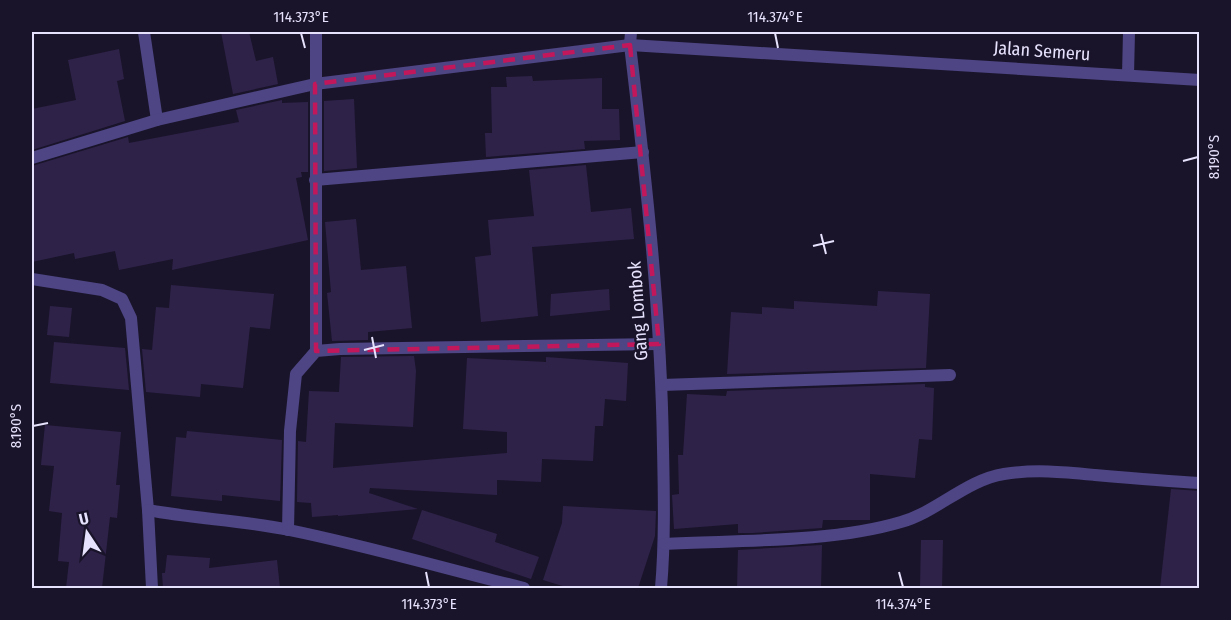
<svg xmlns="http://www.w3.org/2000/svg" width="1231" height="620" viewBox="0 0 1231 620" font-family="'Fira Sans Condensed',sans-serif">
<style>
.building{fill:#2e2249}
.lines{fill:none;stroke-linecap:round;stroke-linejoin:round}
.service{stroke:#4d4584;stroke-width:12}
.minor{stroke:#4d4584;stroke-width:12}
.marked{fill:none;stroke:#c2185b;stroke-width:4.5;stroke-dasharray:12 8;stroke-linejoin:round}
.ticks{fill:none;stroke:#e6e1fc;stroke-width:2}
.labels{text-anchor:middle;dominant-baseline:central;stroke-width:5;stroke-linejoin:round;paint-order:stroke}
.street-label{font-size:18px;fill:#e6e1fc;stroke:#1a142a}
.neatline{fill:none;stroke:#e6e1fc;stroke-width:2}
.ticks-label{font-size:15px;text-anchor:middle;fill:#e6e1fc}
</style>
<rect width="100%" height="100%" fill="#1a142a"/>
<!-- building -->
<g class="building">
<polygon points="221,32 249,32 256,61 273,57 278,84 233,94"/>
<polygon points="119,49 124,79 117,81 125,121 32,150 32,109 76,100 68,60"/>
<polygon points="532,76 533,81 602,78 602,109 619,109 620,140 584,141 585,149 486,157 485,133 492,133 491,87 507,87 506,77"/>
<polygon points="354,99 357,168 324,171 324,101"/>
<polygon points="282,100 282,103 308,102 308,172 301,172 302,177 296,178 308,240 172,270 173,259 119,270 115,251 75,259 74,253 32,262 32,166 128,137 129,143 239,122 236,110"/>
<polygon points="586,165 591,212 631,208 634,239 532,247 538,316 481,322 475,257 491,255 488,220 534,216 529,170"/>
<polygon points="356,219 361,270 406,266 412,328 368,332 368,340 332,341 327,293 331,292 325,222"/>
<polygon points="171,285 274,294 270,329 250,327 243,388 201,384 200,397 146,392 142,349 152,350 156,307 169,308"/>
<polygon points="609,289 610,310 550,316 551,294"/>
<polygon points="878,291 930,294 926,368 727,374 731,312 762,314 762,307 794,309 794,301 877,306"/>
<polygon points="50,306 72,308 69,337 47,335"/>
<polygon points="54,342 125,348 129,390 50,383"/>
<polygon points="414,356 416,371 413,427 335,423 333,468 507,453 507,432 463,429 467,358 546,362 546,357 628,363 626,401 605,399 603,426 595,426 593,461 542,459 541,482 497,480 497,495 370,488 369,493 418,509 338,516 338,515 312,517 311,503 297,502 298,441 306,442 309,391 339,392 341,357"/>
<polygon points="925,384 925,387 934,388 932,440 919,439 915,478 870,474 870,520 823,520 822,528 752,533 738,533 738,524 674,529 672,495 679,494 678,455 683,455 687,394 726,396 727,391"/>
<polygon points="45,425 121,432 116,485 120,485 117,518 110,517 102,588 66,588 69,562 58,561 62,513 49,511 54,466 41,465"/>
<polygon points="187,431 282,440 280,501 222,495 222,501 171,496 176,437 186,438"/>
<polygon points="1171,489 1200,491 1200,588 1160,588"/>
<polygon points="563,506 656,511 655,536 638,588 569,588 543,580 562,523"/>
<polygon points="422,510 497,534 495,542 539,557 531,579 412,539"/>
<polygon points="921,540 943,540 942,588 920,588"/>
<polygon points="822,545 821,588 737,588 738,550"/>
<polygon points="167,555 210,558 209,568 277,560 280,588 163,588 162,573 165,573"/>
</g>
<g class="lines">
<!-- service -->
<polyline class="service" points="1128,75 1129,32"/>
<!-- minor -->
<g class="minor">
<polyline points="144,32 157,120"/>
<path d="M 631,32 L 630,45 C 646,179 661,313 663,448 C 664,495 665,541 661,588"/>
<polyline points="32,158 157,120 315,84 630,45 1200,80"/>
<polyline points="315,180 643,152"/>
<path d="M 32,279 L 102,290 L 122,299 L 131,318 L 148,510 C 195,519 242,520 289,530 C 368,546 446,569 524,588"/>
<polyline points="316,351 316,32"/>
<polyline points="662,385 950,375"/>
<polyline points="148,510 152,588"/>
<polyline points="288,530 290,431 296,374 316,351 340,349 659,344"/>
<path d="M 664,544 C 738,540 830,543 901,522 C 937,512 966,480 1004,474 C 1034,469 1064,472 1095,475 C 1130,478 1165,481 1200,483"/>
</g>
</g>
<!-- marked area -->
<path class="marked" d="M 630,45 L 659,344 L 316,351 L 315,84 Z"/>
<!-- ticks -->
<path class="ticks" d="M 301,33 L 305,48M 775,33 L 778,48M 1183,161 L 1198,157M 821,234 L 826,254M 813,246 L 834,241M 372,337 L 376,358M 364,350 L 384,345M 33,426 L 48,423M 426,572 L 429,587M 899,572 L 903,587"/>
<g class="labels">
<!-- street labels -->
<g class="street-label">
<text transform="translate(1042 51) rotate(4)">Jalan Semeru</text>
<text transform="translate(638 311) rotate(-94)">Gang Lombok</text>
</g>
</g>
<!-- border -->
<rect width="1231" height="620" fill="none" stroke="#1a142a" stroke-width="66"/>
<!-- north arrow -->
<g transform="translate(87 533) rotate(347)" stroke="#1a142a" stroke-width="4.5" paint-order="stroke">
<path d="M0-4.5L10 22L0 15L-10 22Z" fill="#e6e1fc"/>
<text y="-9" font-size="16" font-weight="bold" text-anchor="middle" fill="#e6e1fc">U</text>
</g>
<rect x="33" y="33" width="1165" height="554" class="neatline"/>
<g class="ticks-label">
<text x="301" y="22">114.373°E</text>
<text x="775" y="22">114.374°E</text>
<text transform="translate(1214 157) rotate(-90)" y="5">8.190°S</text>
<text transform="translate(16 426) rotate(-90)" y="5">8.190°S</text>
<text x="429" y="609">114.373°E</text>
<text x="903" y="609">114.374°E</text>
</g>
</svg>
